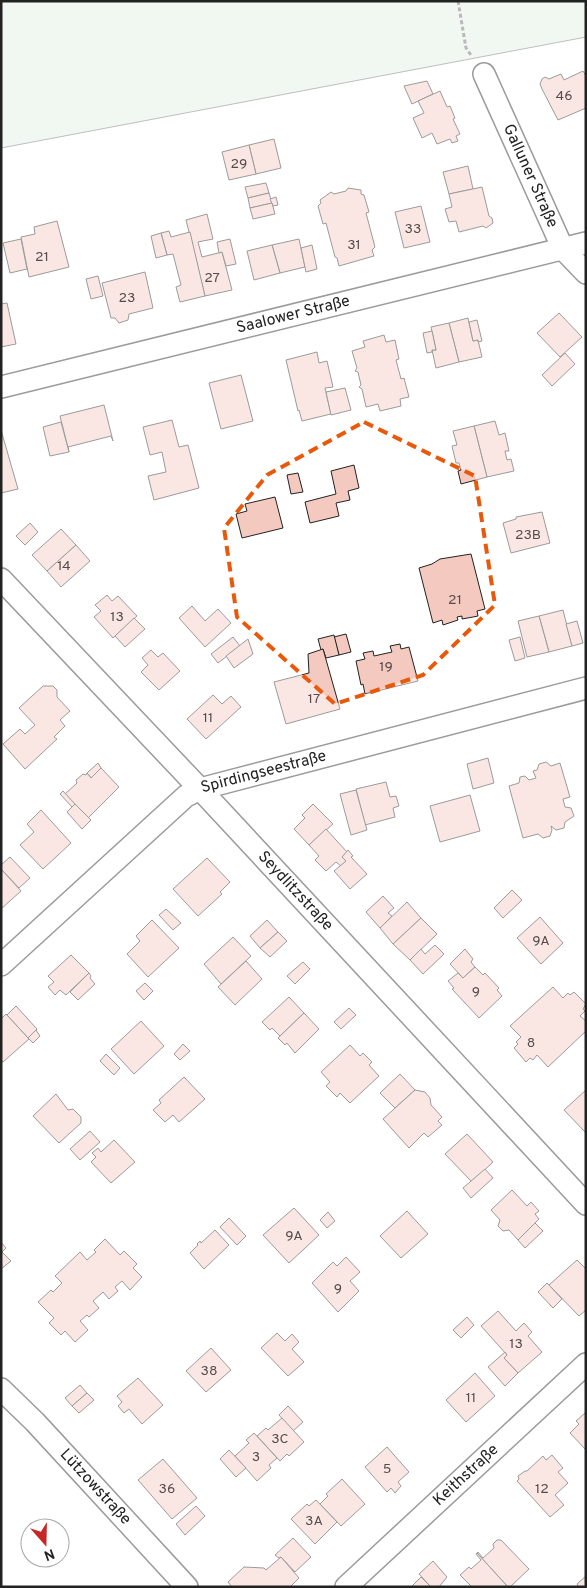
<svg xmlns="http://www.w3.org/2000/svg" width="587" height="1588" viewBox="0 0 587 1588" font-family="Overpass,sans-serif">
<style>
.green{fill:#e0efe3;stroke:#6f6f6f}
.building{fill:#f3c9c0;stroke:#222}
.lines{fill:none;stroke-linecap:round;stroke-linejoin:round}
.minor-casing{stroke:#222;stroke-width:24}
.path{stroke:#646464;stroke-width:3;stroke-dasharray:4 2.5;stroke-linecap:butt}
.minor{stroke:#fff;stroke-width:21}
.marked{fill:none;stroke:#e8590c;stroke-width:4;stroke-dasharray:10 6;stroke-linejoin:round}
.labels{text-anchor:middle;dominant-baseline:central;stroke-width:4;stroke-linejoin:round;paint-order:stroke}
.number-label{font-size:14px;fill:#564c4a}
.street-label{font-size:16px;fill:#222;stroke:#fff}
</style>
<rect width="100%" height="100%" fill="#fff"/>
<!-- green -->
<polygon class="green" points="1,1 586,1 586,37 1,148"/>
<!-- building -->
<g class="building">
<polygon points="583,71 586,76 586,108 558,120 542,89 540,84 542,79 545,77 549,79 561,74 564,80"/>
<polygon points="427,81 433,94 412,104 404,86"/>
<polygon points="440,91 447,107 450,106 455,118 453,119 460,134 456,136 458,141 452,143 450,139 437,144 432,133 422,138 413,118 424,113 418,101"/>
<polygon points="274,139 281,168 256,174 249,145"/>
<polygon points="249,145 256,174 229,180 222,152"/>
<polygon points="468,166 473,189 449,194 443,172"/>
<polygon points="266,183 269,193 248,198 245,187"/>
<polygon points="482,187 489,216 492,218 493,223 486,228 483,226 459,232 456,221 449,222 445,209 452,207 449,194"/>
<polygon points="348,188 361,190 361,194 364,195 369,212 366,213 375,247 372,250 374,256 339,266 337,258 335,257 326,223 323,224 318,206 321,203 320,200 331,192 334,194 346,191"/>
<polygon points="269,193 272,203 250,208 248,198"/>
<polygon points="276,197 278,205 273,206 270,199"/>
<polygon points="272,203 275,214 253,219 250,208"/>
<polygon points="421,206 430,242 404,248 395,212"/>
<polygon points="207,214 213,239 198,242 202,257 222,252 232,290 205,296 186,220"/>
<polygon points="57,221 69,267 29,277 21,237 35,234 34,227"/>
<polygon points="169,231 171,237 190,232 205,296 180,302 176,287 181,285 173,254 167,255 161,233"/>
<polygon points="161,233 167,255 156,258 151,236"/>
<polygon points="21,239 27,269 10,273 3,243"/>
<polygon points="230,239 236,264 226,266 222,252 219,253 217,242"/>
<polygon points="299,239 305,267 280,273 272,245"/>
<polygon points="272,245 280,273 254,280 247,251"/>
<polygon points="312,245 317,269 306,272 301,248"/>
<polygon points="145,272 153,308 129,314 128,320 119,323 115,318 111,318 102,283"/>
<polygon points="98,276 103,296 91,299 86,279"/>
<polygon points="7,303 16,344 1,347 1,304"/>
<polygon points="559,313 582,337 560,357 537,333"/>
<polygon points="468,318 473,341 478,340 482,357 459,362 449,323"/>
<polygon points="477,320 482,341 478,342 478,340 473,341 469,322"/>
<polygon points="449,323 459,362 436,368 432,350 436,350 431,327"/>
<polygon points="432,331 436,350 432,350 432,352 427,353 423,333"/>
<polygon points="384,335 386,342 395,340 399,359 396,360 401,379 404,378 409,397 400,399 401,406 380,411 378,404 366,407 362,389 359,387 361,385 358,372 355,371 357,368 352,351 365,347 363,341"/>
<polygon points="317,352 319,363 327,361 333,387 325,388 331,414 302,421 299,410 298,411 286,360"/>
<polygon points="565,353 575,364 552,386 542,375"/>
<polygon points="241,375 253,421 221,429 209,383"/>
<polygon points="345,388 351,410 331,415 326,392"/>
<polygon points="104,405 113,441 111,436 68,447 69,452 60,416"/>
<polygon points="172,420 179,447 188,445 199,488 154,500 148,476 166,472 162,452 150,455 143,427"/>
<polygon points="495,421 499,435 505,433 509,451 505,451 507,460 511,459 514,471 487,477 474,426"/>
<polygon points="61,422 69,452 50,456 43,427"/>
<polygon points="474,426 487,477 461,484 458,471 461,470 459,463 456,463 452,446 457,445 453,431"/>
<polygon points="1,430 18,489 1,493"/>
<polygon points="354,465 359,488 348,491 350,500 336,503 339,516 310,523 305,502 336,494 331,471"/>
<polygon points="298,473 303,492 291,494 287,475"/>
<polygon points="275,497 283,528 242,538 236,514 247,511 245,504"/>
<polygon points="542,512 550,543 511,553 503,523 516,519 516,517"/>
<polygon points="30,523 38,532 25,545 16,536"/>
<polygon points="61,529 76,545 47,571 32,555"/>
<polygon points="76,545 90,561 61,587 47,571"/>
<polygon points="471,554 485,609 477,611 478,616 473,617 462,619 462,616 457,617 458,620 443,625 442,620 433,623 419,568 432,564 440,559"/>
<polygon points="107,595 112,601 118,596 137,616 113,638 94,617 101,611 95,605"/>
<polygon points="192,606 205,621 218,609 231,623 205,647 179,618"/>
<polygon points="563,610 572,646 549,652 539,616"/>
<polygon points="539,616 549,652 527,657 518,621"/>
<polygon points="134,618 145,629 125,647 115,636"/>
<polygon points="577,621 583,643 572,646 566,624"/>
<polygon points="346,634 351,652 339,655 334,637"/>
<polygon points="334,635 339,655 326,658 323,649 321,650 318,639"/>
<polygon points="233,637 240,646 218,663 211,654"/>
<polygon points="520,637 525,658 515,661 509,640"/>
<polygon points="248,639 253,654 234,668 226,656"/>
<polygon points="400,644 401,649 409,647 418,681 365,694 363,684 361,685 356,661 365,659 363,653 373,651 374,656 392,652 390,646"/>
<polygon points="323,649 340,709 286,724 274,682 309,673 308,654"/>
<polygon points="151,650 158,657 163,653 180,671 159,690 141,672 148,665 142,658"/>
<polygon points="43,686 53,686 57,690 57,697 70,711 60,720 65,726 54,737 57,739 25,769 3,744 20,729 25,734 35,725 19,708"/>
<polygon points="213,695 222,704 231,696 241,707 206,739 187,719"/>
<polygon points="488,758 494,783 473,789 467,764"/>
<polygon points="546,762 551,766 560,763 570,797 563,799 565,807 571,808 574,816 565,822 564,828 556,830 551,826 552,830 550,836 543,838 538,834 523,838 509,786 519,783 520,777 525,776 529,780 536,778 533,771 537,770 539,764"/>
<polygon points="98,763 101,768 91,778 87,773"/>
<polygon points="101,768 119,787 88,818 65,794 77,783 76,780 83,774 86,775 87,773 91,778"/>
<polygon points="386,782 390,797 396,796 399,806 393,808 395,817 365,825 356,789"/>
<polygon points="356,790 367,830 351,835 340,794"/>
<polygon points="63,791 75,804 72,807 60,794"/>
<polygon points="470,795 480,831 440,842 430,806"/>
<polygon points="75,804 91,820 82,829 67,812"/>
<polygon points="313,804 333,824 309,845 294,829 305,818 302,815"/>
<polygon points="41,810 71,843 43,869 20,845 34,832 27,824"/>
<polygon points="326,829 347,852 342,857 346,861 341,866 336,862 326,871 315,860 319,856 309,845"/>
<polygon points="348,850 353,856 351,857 367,874 350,889 334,871 346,861 342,857"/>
<polygon points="10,857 30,878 19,888 1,869 1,865"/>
<polygon points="207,858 230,882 220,892 222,894 198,916 173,889"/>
<polygon points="1,869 21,891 1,909"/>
<polygon points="512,890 522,900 503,918 494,908"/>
<polygon points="383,896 394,908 388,913 392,916 380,928 366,912"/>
<polygon points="407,902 421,918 393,944 380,928"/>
<polygon points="166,909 181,923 173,930 159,915"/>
<polygon points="540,917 563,943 541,964 517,938"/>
<polygon points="421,918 437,934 410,960 393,944"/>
<polygon points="152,920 179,948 148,977 127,954 140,941 136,936"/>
<polygon points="267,920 278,932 260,948 250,936"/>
<polygon points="278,932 287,941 270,957 260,948"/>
<polygon points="233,937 251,956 221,984 204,964"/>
<polygon points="435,945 444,954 423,974 410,960 421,949 425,954"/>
<polygon points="465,949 473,959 471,962 475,967 463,978 450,964"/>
<polygon points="71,955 89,973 66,995 60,990 55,995 48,987 54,982 48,976"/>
<polygon points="246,961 262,979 235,1005 218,987"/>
<polygon points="303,962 310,969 295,984 287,976"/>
<polygon points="475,967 483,975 485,973 499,988 497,990 502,996 479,1018 452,989 454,988 448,981 458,973 463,978"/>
<polygon points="89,973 91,976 90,978 95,984 78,1000 70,992"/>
<polygon points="145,983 153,991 144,1000 136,991"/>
<polygon points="553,987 563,998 568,993 570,995 574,992 586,1004 583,1009 585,1011 580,1016 586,1021 586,1031 548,1067 537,1055 533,1060 530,1058 526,1062 514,1048 518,1044 516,1042 521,1037 510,1026"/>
<polygon points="289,997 304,1013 280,1036 272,1028 270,1030 262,1022"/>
<polygon points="16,1006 37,1029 28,1038 7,1015"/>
<polygon points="349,1008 356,1015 341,1029 334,1022"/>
<polygon points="304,1013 319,1029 295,1053 287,1043 285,1045 278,1038"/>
<polygon points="6,1014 29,1039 3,1062 1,1060 1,1019"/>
<polygon points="141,1021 164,1046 134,1074 111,1049"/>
<polygon points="36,1030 40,1036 33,1043 28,1038"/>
<polygon points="183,1044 190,1051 180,1060 174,1054"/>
<polygon points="350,1045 360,1056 363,1053 372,1062 369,1065 379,1076 350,1103 340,1093 337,1097 326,1086 330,1082 321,1072"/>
<polygon points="106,1054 120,1068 114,1075 100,1061"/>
<polygon points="400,1074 415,1090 395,1108 380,1093"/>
<polygon points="184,1077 205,1099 179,1122 173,1115 165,1122 153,1110 161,1103 159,1100"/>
<polygon points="415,1090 425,1092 430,1098 431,1105 442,1117 438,1121 442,1125 428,1137 424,1133 409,1148 383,1119"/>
<polygon points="586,1090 586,1133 564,1110"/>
<polygon points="56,1094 68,1110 73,1109 81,1117 81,1123 59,1143 33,1116"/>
<polygon points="90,1131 100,1142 80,1160 70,1149"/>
<polygon points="467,1134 493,1162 472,1182 445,1154"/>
<polygon points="114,1140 135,1162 111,1183 91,1162 96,1157 92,1153 98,1148 101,1152"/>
<polygon points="485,1169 493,1178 471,1198 463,1188"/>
<polygon points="512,1190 527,1206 531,1202 539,1211 535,1214 539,1219 518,1240 509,1230 503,1231 498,1226 500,1220 491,1210"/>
<polygon points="294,1208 319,1235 289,1263 263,1235"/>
<polygon points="407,1211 428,1234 401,1258 380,1236"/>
<polygon points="328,1212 335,1221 327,1228 320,1220"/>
<polygon points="229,1218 246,1236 237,1245 220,1227"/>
<polygon points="535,1223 543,1231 525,1248 518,1240"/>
<polygon points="215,1230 229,1245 204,1269 190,1253 198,1245 197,1244 200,1241 201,1243"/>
<polygon points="105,1239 120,1255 124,1251 137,1264 133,1268 142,1277 130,1290 122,1281 115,1287 118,1291 109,1299 103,1292 93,1301 99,1308 89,1317 87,1315 80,1321 88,1330 75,1342 65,1331 61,1335 49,1323 54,1318 38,1302 51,1290 53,1292 62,1283 55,1276 80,1252 87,1260 96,1252 94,1250"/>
<polygon points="1,1242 6,1248 2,1252 11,1261 1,1269"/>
<polygon points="346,1257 360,1272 350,1281 359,1291 338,1312 312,1283 333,1262 337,1266"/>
<polygon points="577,1260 586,1269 586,1310 579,1316 549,1285"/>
<polygon points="547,1283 562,1299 553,1308 538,1292"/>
<polygon points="498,1311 516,1331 524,1323 532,1332 528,1336 542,1352 518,1373 504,1358 507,1355 481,1326"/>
<polygon points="467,1317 474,1325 461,1338 453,1330"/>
<polygon points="277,1333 285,1341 292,1334 299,1342 292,1349 304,1362 288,1376 261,1348"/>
<polygon points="211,1348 231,1370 206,1392 186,1371"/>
<polygon points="505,1352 507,1355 504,1358 518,1373 505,1386 488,1367"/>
<polygon points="475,1373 495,1396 466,1422 446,1400"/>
<polygon points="138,1378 163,1405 142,1424 129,1409 124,1413 118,1406 122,1402 117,1396"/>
<polygon points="80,1385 87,1393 72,1406 65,1398"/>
<polygon points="87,1393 94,1400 79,1413 72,1406"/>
<polygon points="288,1406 303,1422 293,1431 279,1415"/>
<polygon points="585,1413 586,1414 586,1450 570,1433 579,1424 576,1421"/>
<polygon points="282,1418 304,1442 289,1456 287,1454 280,1461 257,1436 266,1428 268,1430"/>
<polygon points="254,1433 277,1458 269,1465 271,1468 257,1481 235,1456 249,1443 246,1440"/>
<polygon points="387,1447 409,1472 398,1482 401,1486 395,1493 391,1488 387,1492 365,1467"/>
<polygon points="229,1450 246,1468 236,1477 220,1459"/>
<polygon points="552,1455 563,1468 558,1472 568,1483 555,1495 564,1505 550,1517 517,1481 519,1479 518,1476 525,1471 527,1471 543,1456 546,1460"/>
<polygon points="163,1459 197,1498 172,1519 138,1480"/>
<polygon points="342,1479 365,1504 341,1526 320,1504 328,1496 326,1494"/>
<polygon points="316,1500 337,1522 315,1544 291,1519 307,1504 309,1506"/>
<polygon points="196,1506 205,1516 185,1535 176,1524"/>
<polygon points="293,1538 311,1557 295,1572 281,1557 279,1558 275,1555"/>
<polygon points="497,1540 501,1540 529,1569 510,1587 508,1587 477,1553 478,1552 483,1558 494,1548 493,1544"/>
<polygon points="477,1553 508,1587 472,1587 460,1575 469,1567 471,1569 481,1560 476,1554"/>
<polygon points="281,1557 299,1578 290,1587 232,1587 228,1582 244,1567 264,1568 266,1570"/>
<polygon points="433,1561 447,1577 439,1587 431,1587 419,1574"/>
<polygon points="586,1576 586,1587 579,1587 577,1584"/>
<polygon points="421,1577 431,1587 411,1587"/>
</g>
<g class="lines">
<defs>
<g id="minor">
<path id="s1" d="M 484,74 L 563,249 L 586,273"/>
<path id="s2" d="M 1,387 L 586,243"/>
<path id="s3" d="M 1,579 L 200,789 L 586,1204"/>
<path id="s4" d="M 1,965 L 186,796 L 200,789 L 586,688"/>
<path id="s5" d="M 1,1389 L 35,1422 L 187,1587"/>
<path id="s6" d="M 346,1587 L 586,1364"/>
</g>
</defs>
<!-- minor casing -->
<use href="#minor" class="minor-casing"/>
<!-- path -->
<polyline class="path" points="458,1 466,48 471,55"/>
<!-- minor -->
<use href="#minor" class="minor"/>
</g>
<!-- marked area -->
<path d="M0 0H587V1588H0ZM 364,422 L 475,476 L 495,605 L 423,675 L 335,704 L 237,617 L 224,528 L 267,475 Z" fill="#fff" fill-opacity=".55" fill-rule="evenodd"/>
<path class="marked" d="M 364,422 L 475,476 L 495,605 L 423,675 L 335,704 L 237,617 L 224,528 L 267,475 Z"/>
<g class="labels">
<!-- number labels -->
<g class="number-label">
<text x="564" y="96">46</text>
<text x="239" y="164">29</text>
<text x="413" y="229">33</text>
<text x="354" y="245">31</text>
<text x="42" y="257">21</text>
<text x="212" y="278">27</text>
<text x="127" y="298">23</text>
<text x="528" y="535">23B</text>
<text x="64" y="566">14</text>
<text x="455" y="600">21</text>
<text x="117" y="617">13</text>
<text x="386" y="667">19</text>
<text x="314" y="699">17</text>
<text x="208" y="718">11</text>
<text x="541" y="941">9A</text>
<text x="476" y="992">9</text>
<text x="531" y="1043">8</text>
<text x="294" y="1236">9A</text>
<text x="338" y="1289">9</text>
<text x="516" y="1344">13</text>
<text x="209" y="1371">38</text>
<text x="471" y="1398">11</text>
<text x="280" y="1439">3C</text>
<text x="256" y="1457">3</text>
<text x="387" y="1469">5</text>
<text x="167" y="1489">36</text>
<text x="542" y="1489">12</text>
<text x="314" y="1521">3A</text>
</g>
<!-- street labels -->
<g class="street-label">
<text stroke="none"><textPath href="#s1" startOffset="112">Galluner Straße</textPath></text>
<text stroke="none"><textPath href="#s2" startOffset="301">Saalower Straße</textPath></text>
<text stroke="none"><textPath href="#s4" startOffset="332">Spirdingseestraße</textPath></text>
<text stroke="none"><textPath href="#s3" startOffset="429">Seydlitzstraße</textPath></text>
<text stroke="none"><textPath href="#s6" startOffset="164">Keithstraße</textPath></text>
<text stroke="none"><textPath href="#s5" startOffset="136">Lützowstraße</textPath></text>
</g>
</g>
<!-- border -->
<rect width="587" height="1588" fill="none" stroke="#222222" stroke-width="5"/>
<!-- north arrow -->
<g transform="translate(45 1543) rotate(160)"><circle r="24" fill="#ffffff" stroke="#a7a7a7"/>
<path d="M0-4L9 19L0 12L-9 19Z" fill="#c62828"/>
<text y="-8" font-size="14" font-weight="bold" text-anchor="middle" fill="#222222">N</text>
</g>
</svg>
